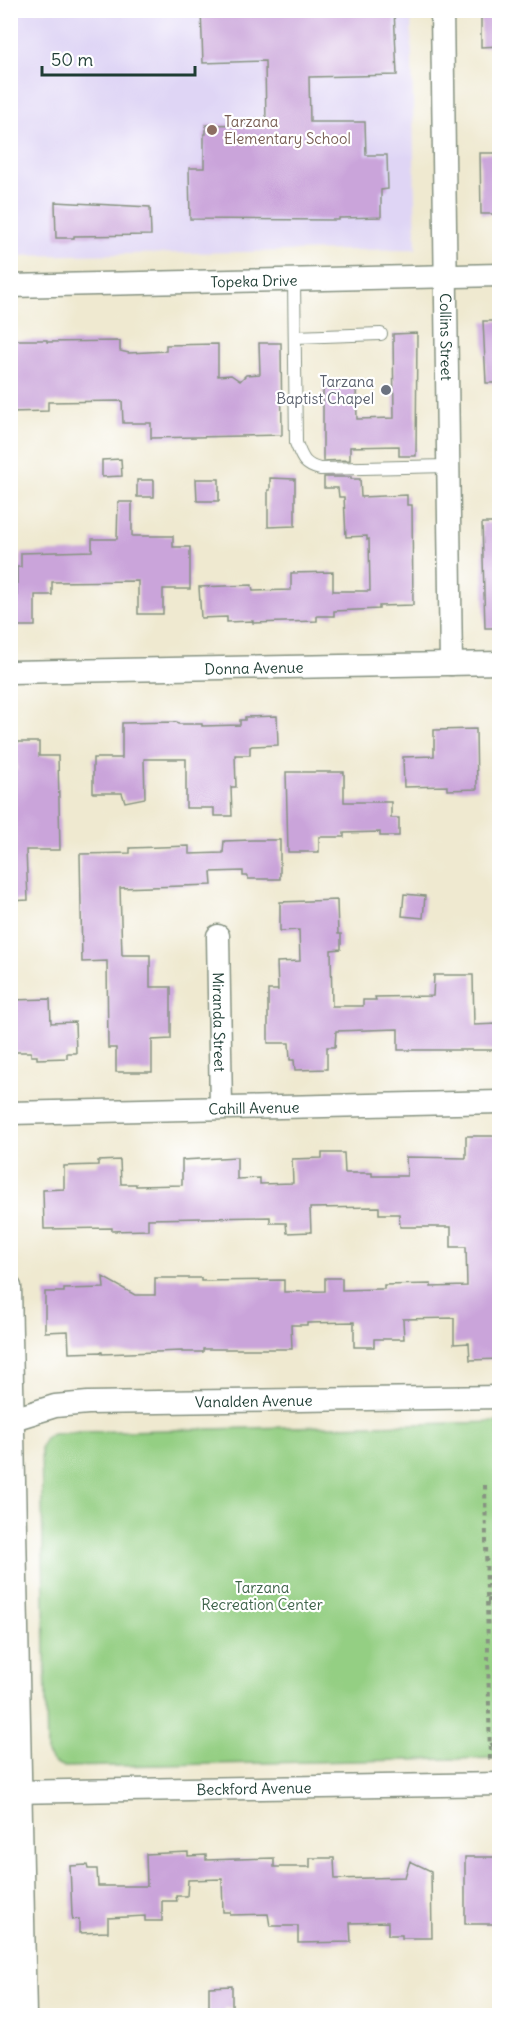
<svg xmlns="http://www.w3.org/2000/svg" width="510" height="2026" viewBox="0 0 510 2026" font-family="Delius,sans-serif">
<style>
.built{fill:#dfd5f5}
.green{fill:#94cf83;stroke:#5a865c;stroke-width:1.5}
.building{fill:#caa4da}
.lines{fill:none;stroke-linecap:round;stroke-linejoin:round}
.service-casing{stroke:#879382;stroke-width:14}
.minor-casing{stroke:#879382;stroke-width:25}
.path{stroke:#879382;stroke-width:4;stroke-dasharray:4.5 4.5;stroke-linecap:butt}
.service{stroke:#fff;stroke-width:12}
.minor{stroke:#fff;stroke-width:22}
.education-dot{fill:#8d6e63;stroke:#fff;stroke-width:2}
.worship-dot{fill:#6b7280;stroke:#fff;stroke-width:2}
.labels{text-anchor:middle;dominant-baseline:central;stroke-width:4.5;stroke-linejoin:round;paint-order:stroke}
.education-label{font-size:15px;fill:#785e54;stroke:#fff;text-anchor:start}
.street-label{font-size:15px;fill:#1f3d34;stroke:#fff}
.worship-label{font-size:15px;fill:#5b616d;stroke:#fff;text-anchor:end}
.park-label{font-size:15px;fill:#3c6248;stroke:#fff}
</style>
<rect width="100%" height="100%" fill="#fff"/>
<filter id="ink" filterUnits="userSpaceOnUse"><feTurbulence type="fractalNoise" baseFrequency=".0167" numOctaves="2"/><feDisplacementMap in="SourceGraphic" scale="12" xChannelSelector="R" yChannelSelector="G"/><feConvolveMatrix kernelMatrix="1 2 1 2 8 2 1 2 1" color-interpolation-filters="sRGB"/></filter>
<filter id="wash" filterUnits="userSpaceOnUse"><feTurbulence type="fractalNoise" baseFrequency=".008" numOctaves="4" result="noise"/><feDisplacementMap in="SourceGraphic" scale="24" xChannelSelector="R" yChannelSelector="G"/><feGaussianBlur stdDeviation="1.35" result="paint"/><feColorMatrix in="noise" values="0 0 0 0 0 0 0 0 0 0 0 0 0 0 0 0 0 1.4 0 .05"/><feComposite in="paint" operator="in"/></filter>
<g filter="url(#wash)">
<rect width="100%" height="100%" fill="#efe9d0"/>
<!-- built -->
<polygon class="built" points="10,11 411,11 416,249 11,256"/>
<!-- green -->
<polygon class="green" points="499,1422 499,1758 62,1767 53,1763 47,1754 41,1448 45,1438 52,1434 80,1432"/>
<g id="blocks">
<!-- building -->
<g class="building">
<polygon points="201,10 394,10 397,75 309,77 310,122 365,122 366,155 387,155 388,189 381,190 381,217 339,218 339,220 190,219 189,168 204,168 204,134 206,134 206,125 266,124 265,61 203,63"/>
<polygon points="481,10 498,10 500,46 481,47"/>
<polygon points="480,153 498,153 498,163 500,163 500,214 481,214"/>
<polygon points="55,202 150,207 151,235 74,236 74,238 56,238"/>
<polygon points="483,321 500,321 500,383 486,383"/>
<polygon points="417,333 416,456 399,456 399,446 350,447 350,460 323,461 323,387 356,386 357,419 394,418 393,334"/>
<polygon points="10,340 47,340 47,342 120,341 120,351 129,353 166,351 166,345 218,344 218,376 231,375 240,381 246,375 260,374 259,343 281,343 282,435 151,438 151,423 123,423 122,401 48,402 48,411 11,412"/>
<polygon points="121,459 122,476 102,477 102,460"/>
<polygon points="324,477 351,477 351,479 360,479 361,497 407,495 407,505 412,505 413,605 379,606 379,609 334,611 334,616 317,616 317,621 253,623 253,621 227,622 227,617 201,618 199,587 252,585 253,591 291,590 291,573 333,572 333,591 370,591 369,539 367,540 367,536 346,537 344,497 339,497 338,488 324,488"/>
<polygon points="270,478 295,479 295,526 268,527 268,490 270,490"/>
<polygon points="196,479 219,479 219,501 197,501"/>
<rect x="137" y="480" width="17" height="17"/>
<polygon points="118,502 132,502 132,536 173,536 173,547 190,547 190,589 163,589 163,614 138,614 138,581 52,582 52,595 35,595 35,626 13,626 12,607 17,607 17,567 21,567 21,553 92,551 92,539 117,539"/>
<polygon points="482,523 500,523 500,628 485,628"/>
<polygon points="277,716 278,745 252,746 250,747 250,755 235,755 236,787 231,787 232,816 214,816 214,808 186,808 186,759 144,759 145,798 125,802 122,793 93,793 93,758 122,758 122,723 177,722 178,724 202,724 202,726 240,725 240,720 245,720 245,717"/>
<polygon points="476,729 477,789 447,790 447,786 404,787 403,757 434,756 434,730"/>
<polygon points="16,742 39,742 39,756 58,756 60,850 26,850 28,900 10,901 10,842 13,842 11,770 17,770"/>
<polygon points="286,772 344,772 344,802 391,802 391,818 399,818 399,836 380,836 380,832 344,833 344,837 319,837 319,852 288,852"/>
<polygon points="252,840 280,840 280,879 248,879 248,876 243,876 243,871 211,872 212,885 120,888 122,955 150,955 150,987 171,987 171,1039 152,1040 152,1072 116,1072 116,1048 108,1048 107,961 82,962 80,854 130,853 130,848 189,846 189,854 223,853 224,841"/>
<polygon points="404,894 425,896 423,918 402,916"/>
<polygon points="337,900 338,934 341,934 341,949 331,950 332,1006 363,1006 363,1000 376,1000 375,997 433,996 434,975 473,975 474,1025 497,1024 497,1050 398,1050 398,1029 336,1031 335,1047 327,1047 327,1069 295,1070 294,1060 290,1060 289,1043 268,1043 268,990 278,990 277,962 300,961 299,930 280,931 280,902"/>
<polygon points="50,999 51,1023 75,1022 76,1053 67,1053 67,1058 37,1059 37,1056 31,1056 31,1052 12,1052 11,1000"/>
<polygon points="466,1136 500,1136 500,1218 498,1218 500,1253 500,1359 470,1360 469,1343 454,1344 454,1318 403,1319 404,1339 374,1339 374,1347 354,1347 354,1322 307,1323 307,1325 291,1325 292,1349 203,1349 203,1352 182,1352 182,1351 102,1354 102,1352 69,1353 68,1331 45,1332 45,1292 64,1292 64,1289 104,1288 103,1277 135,1295 155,1295 155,1278 201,1278 201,1281 284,1280 284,1292 325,1291 325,1278 342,1278 342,1290 380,1289 384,1289 384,1285 431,1284 431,1287 467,1286 466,1247 451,1247 451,1227 400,1227 399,1214 379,1214 379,1207 310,1208 311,1232 287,1233 286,1223 270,1223 270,1217 148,1219 148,1230 112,1231 112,1228 44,1229 43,1190 64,1189 64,1166 98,1165 98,1161 120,1160 121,1184 136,1184 136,1186 182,1185 182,1160 237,1157 237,1179 260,1178 260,1184 293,1183 292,1159 322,1158 322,1153 344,1153 345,1173 372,1173 372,1176 407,1176 406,1157 466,1158"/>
<polygon points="188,1852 188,1856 206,1855 206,1860 274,1858 274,1867 310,1867 310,1858 334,1858 335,1879 405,1877 410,1861 431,1871 432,1938 402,1938 402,1935 388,1935 388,1922 350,1923 351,1942 298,1943 298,1926 270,1926 268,1914 230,1915 230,1912 223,1912 222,1879 188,1880 187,1896 176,1896 177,1901 162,1901 162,1921 145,1921 145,1916 108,1918 108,1932 79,1933 79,1919 73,1920 72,1915 70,1866 87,1865 88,1869 97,1869 98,1886 147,1886 146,1854"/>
<rect x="465" y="1857" width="35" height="67"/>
<polygon points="232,1986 232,2008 225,2008 225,2016 209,2016 209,1987"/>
</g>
</g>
</g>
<g filter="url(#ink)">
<use href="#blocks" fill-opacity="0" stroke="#879382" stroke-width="1.5"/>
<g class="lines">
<defs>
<g id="service">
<path d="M 294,281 L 296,443 C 302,457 303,465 320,469 L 447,466"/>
<polyline points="295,337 381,334"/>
</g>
<g id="minor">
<path id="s1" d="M 442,10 L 451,664"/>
<path id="s2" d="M 10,286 L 500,275"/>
<path id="s3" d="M 10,672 L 500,663"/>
<path id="s4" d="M 218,936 L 221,1107"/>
<path id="s5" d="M 10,1113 L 500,1102"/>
<polyline points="10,1287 25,2016"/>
<path id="s6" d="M 10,1420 L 55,1406 L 88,1403 L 500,1397"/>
<path id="s7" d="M 10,1792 L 500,1784"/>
</g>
</defs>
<!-- service casing -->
<use href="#service" class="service-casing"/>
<!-- minor casing -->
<use href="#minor" class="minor-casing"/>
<!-- path -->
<g class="path">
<polyline points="485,1485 490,1763"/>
<polyline points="487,1600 500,1600"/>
<polyline points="490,1745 500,1743"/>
</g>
<!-- service -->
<use href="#service" class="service"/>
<!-- minor -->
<use href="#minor" class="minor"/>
</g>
</g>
<!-- markers -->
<circle class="education-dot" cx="212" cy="130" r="6"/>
<circle class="worship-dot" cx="386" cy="390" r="6"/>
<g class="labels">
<!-- education labels -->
<g class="education-label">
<text x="224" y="121">Tarzana<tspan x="224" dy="17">Elementary School</tspan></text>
</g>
<!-- street labels -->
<g class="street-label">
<text stroke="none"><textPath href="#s2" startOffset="244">Topeka Drive</textPath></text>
<text stroke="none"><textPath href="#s1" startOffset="327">Collins Street</textPath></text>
<text stroke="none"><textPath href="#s3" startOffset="244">Donna Avenue</textPath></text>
<text stroke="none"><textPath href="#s4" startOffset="86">Miranda Street</textPath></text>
<text stroke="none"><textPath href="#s5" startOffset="244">Cahill Avenue</textPath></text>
<text stroke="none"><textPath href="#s6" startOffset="246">Vanalden Avenue</textPath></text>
<text stroke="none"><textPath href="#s7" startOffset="244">Beckford Avenue</textPath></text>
</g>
<!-- worship labels -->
<g class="worship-label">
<text x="374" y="381">Tarzana<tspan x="374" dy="17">Baptist Chapel</tspan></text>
</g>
<!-- park labels -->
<g class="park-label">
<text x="262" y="1587">Tarzana<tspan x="262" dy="17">Recreation Center</tspan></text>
</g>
</g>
<!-- margin -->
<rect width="510" height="2026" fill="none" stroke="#fff" stroke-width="36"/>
<!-- scale -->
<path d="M42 66v9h153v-9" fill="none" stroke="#1f3d34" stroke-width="3"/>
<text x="51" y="66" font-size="18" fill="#1f3d34" stroke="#ffffff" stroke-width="4.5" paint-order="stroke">50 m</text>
</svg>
